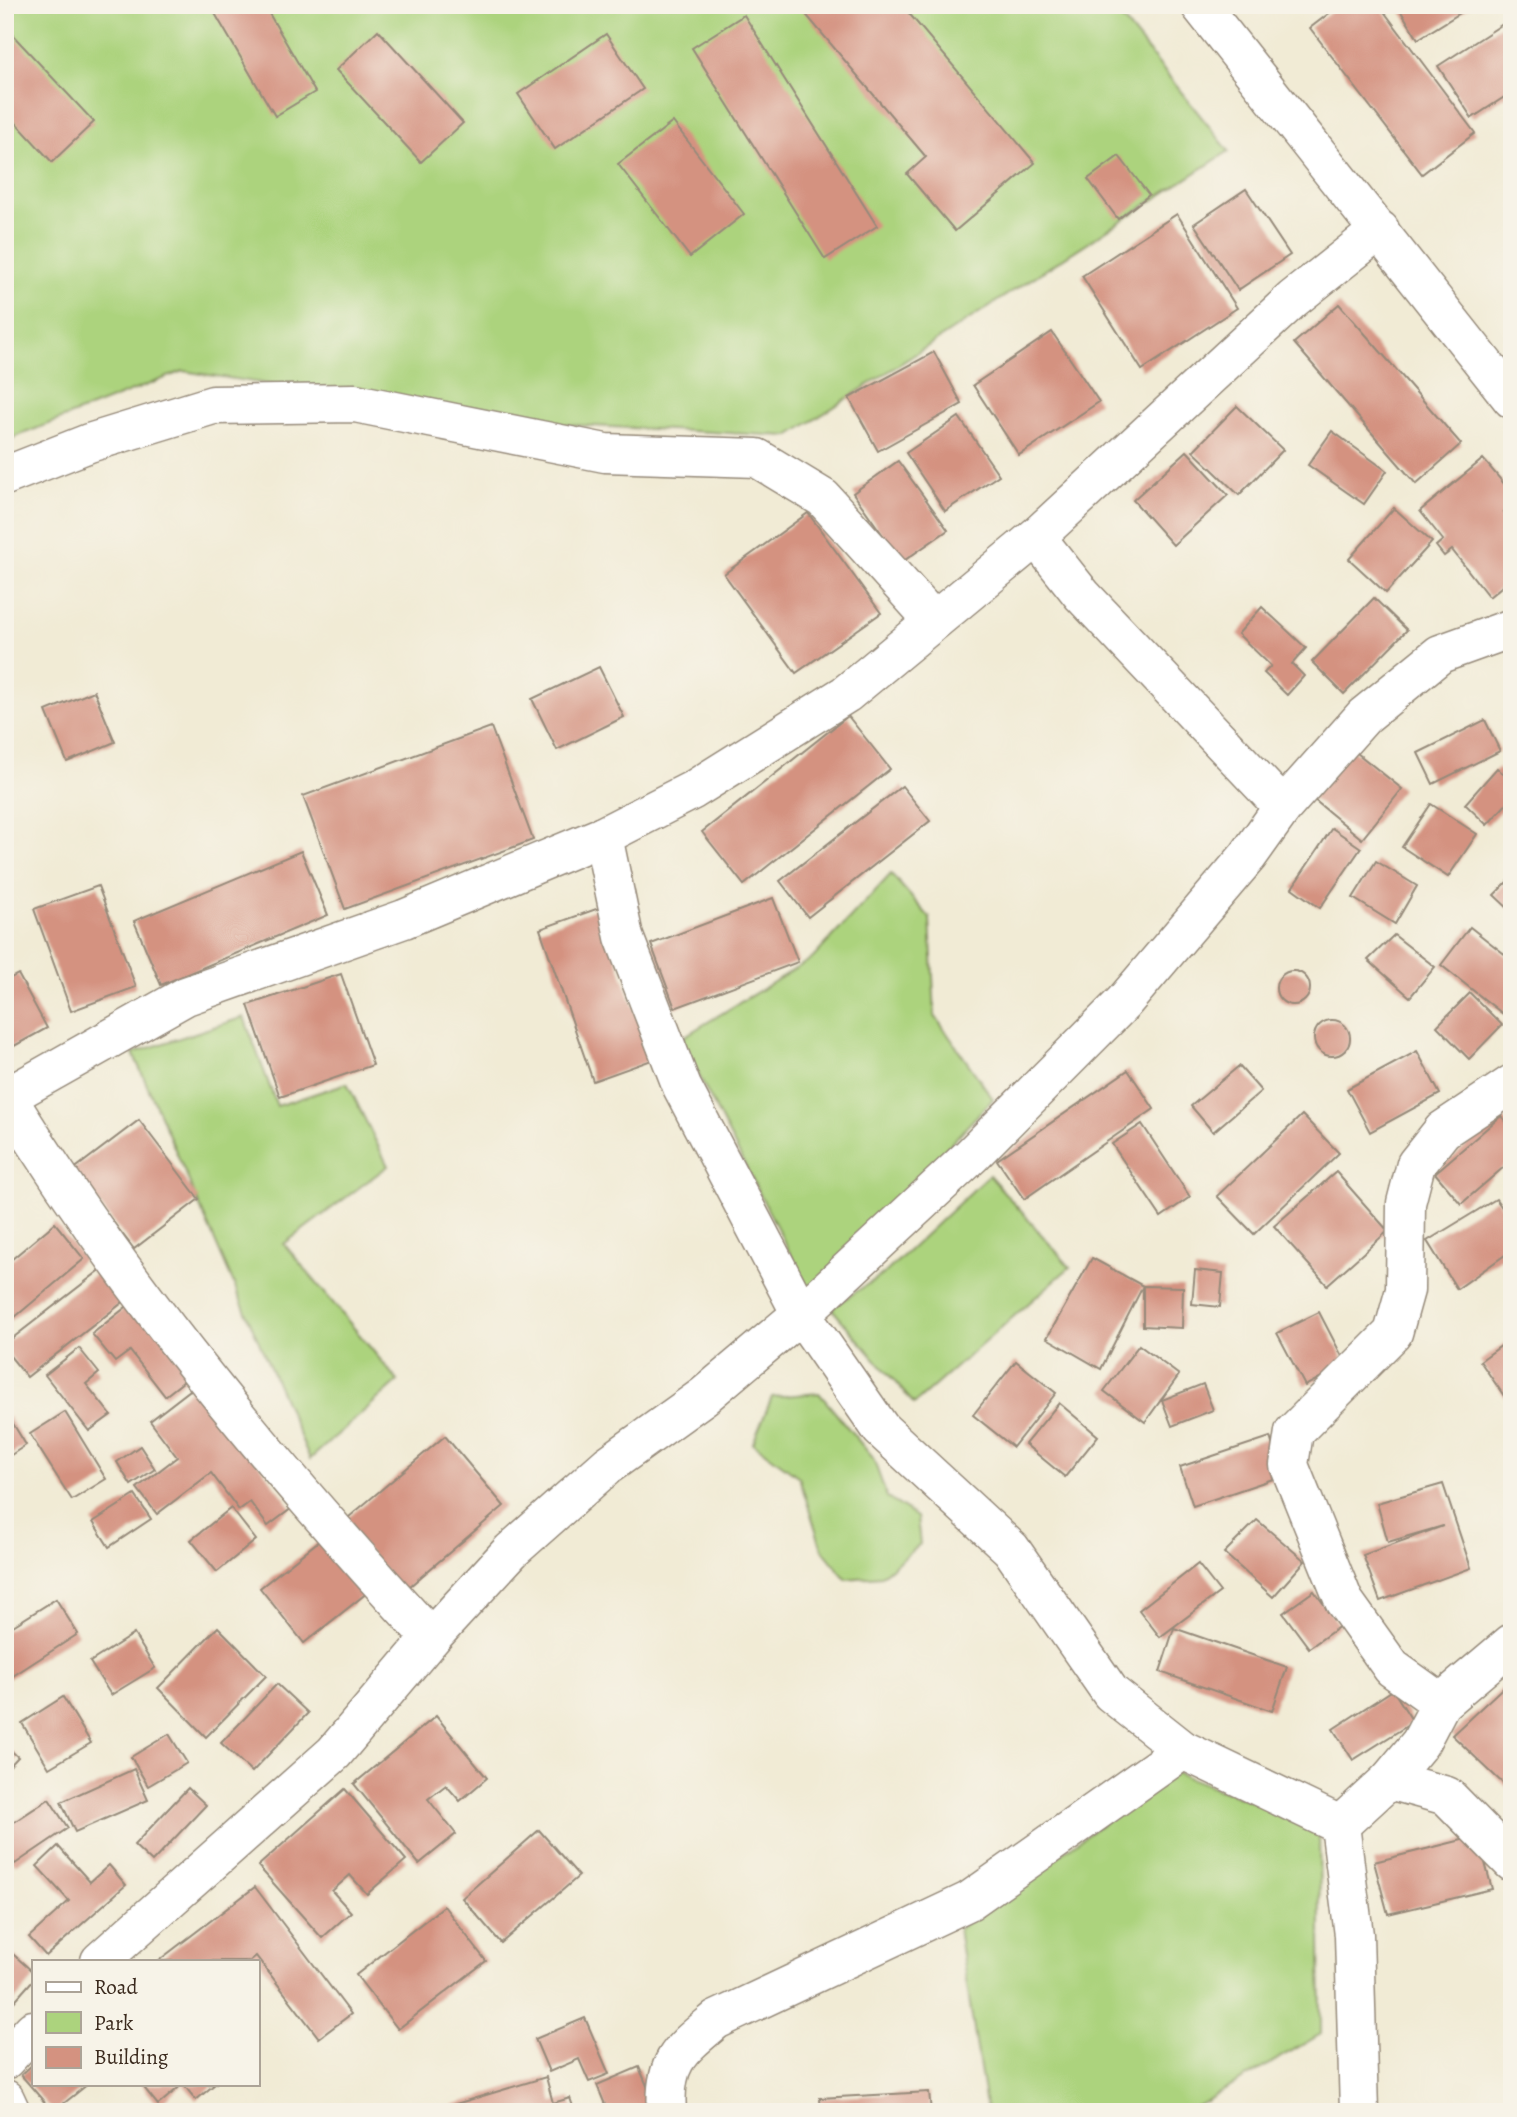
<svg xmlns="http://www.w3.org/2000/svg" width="1517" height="2117" viewBox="0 0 1517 2117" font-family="Alegreya,serif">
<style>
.green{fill:#acd37d;stroke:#747e4e;stroke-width:2}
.building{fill:#d49280}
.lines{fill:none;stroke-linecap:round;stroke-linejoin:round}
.minor-casing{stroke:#968a7a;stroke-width:41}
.minor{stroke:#fff;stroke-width:38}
</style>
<rect width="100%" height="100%" fill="#f7f3e8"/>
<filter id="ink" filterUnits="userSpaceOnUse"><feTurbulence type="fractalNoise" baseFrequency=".0143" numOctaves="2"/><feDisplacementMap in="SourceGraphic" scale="14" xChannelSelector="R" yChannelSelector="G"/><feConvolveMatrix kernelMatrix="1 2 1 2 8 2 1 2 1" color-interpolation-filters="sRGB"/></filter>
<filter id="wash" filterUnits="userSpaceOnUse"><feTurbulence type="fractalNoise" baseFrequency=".00686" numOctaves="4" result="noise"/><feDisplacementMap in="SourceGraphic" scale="28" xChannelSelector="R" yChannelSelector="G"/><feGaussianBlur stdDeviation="1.57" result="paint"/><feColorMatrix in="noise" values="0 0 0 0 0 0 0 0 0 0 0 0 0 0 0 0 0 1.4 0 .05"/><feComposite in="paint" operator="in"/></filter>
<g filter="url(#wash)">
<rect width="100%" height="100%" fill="#f1ebd5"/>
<!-- green -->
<g class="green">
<polygon points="5,5 1111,5 1229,151 789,436 514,422 183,371 5,441"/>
<polygon points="891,874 930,918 935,1016 993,1099 810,1292 680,1039 813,958"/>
<polygon points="244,1017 277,1106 347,1083 388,1166 284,1244 398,1381 310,1459 133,1053"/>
<polygon points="989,1175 1070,1267 914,1404 831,1308 885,1273"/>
<polygon points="819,1393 873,1458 887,1497 917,1517 920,1544 881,1576 846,1579 822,1549 799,1477 753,1443 772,1397"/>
<polygon points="1173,1772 1319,1826 1321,2034 1187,2112 987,2112 958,1929"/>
</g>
<g id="blocks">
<!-- building -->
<g class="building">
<polygon points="210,5 264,5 315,92 275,116"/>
<polygon points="798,5 902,5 1035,163 955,231 907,174 926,157"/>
<polygon points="1340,5 1379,5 1475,133 1422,174 1310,28"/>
<polygon points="1397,5 1473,5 1418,39"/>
<polygon points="744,15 877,226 825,259 692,48"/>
<polygon points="1512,18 1512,92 1472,118 1438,66"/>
<polygon points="8,30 94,122 52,162 5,111"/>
<polygon points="378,30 463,123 421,162 336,70"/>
<polygon points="606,34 643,89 555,149 518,94"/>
<polygon points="673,122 744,214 690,257 618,164"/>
<polygon points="1119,156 1149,195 1118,219 1088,179"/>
<polygon points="1246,189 1290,255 1238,290 1194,224"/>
<polygon points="1177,214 1237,308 1142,370 1082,276"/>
<polygon points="1339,304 1461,444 1416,484 1294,343"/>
<polygon points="1052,332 1099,402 1019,455 973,385"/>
<polygon points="934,352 962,404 878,451 849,398"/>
<polygon points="1237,406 1283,450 1239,495 1193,451"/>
<polygon points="959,417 999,475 945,511 906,453"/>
<polygon points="1332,431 1387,471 1364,504 1308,465"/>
<polygon points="1187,451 1228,495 1173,545 1133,500"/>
<polygon points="1483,459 1512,493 1512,506 1504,512 1512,521 1512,578 1489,597 1452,550 1444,556 1436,546 1443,540 1420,511"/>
<polygon points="898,461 948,530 902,562 853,493"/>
<polygon points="1394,508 1432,542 1386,593 1349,559"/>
<polygon points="808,513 881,613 796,673 724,574"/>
<polygon points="1374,598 1407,630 1344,694 1312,662"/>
<polygon points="1262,607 1306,648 1292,664 1304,676 1287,695 1264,673 1271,666 1238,634"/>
<polygon points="599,667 624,717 557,750 532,699"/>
<polygon points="94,691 115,742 67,762 46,711"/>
<polygon points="848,716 890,769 744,885 702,832"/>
<polygon points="1485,720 1500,751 1433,784 1418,753"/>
<polygon points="491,727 533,840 345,909 303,796"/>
<polygon points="1352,749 1402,789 1362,839 1312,798"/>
<polygon points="1497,768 1512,782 1512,798 1487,825 1465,804"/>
<polygon points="902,786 930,821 808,917 780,881"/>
<polygon points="1431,804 1477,834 1448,877 1402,847"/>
<polygon points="1332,828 1361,848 1320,908 1292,888"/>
<polygon points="301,851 328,915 161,985 134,921"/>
<polygon points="1376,861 1417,886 1395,924 1353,898"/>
<polygon points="1512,877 1512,912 1494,895"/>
<polygon points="98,886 136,987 71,1011 34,909"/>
<polygon points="773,898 798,962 675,1008 651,944"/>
<polygon points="599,908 652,1060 593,1081 540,929"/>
<polygon points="1470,927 1512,960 1512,1002 1503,1014 1441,965"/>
<polygon points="1394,935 1435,967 1410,997 1368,960"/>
<circle cx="1293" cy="988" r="17"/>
<polygon points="18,974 47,1028 5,1051 5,981"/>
<polygon points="341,974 373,1065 280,1097 248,1005"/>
<polygon points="1470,993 1502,1025 1469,1059 1437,1026"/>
<circle cx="1332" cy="1038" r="18"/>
<polygon points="1417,1051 1440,1094 1370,1132 1347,1089"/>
<polygon points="1239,1066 1261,1091 1213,1132 1191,1106"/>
<polygon points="1128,1070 1154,1109 1024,1199 997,1160"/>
<polygon points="1302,1115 1339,1153 1254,1234 1217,1196"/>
<polygon points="1501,1116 1512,1128 1512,1160 1461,1204 1435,1173"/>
<polygon points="139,1120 199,1199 134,1249 73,1170"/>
<polygon points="1142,1124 1190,1197 1161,1217 1112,1144"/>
<polygon points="1336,1172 1388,1231 1327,1285 1274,1226"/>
<polygon points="1496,1199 1512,1222 1512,1250 1457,1289 1427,1241"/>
<polygon points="55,1223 84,1259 8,1323 5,1265"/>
<polygon points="1092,1258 1143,1286 1101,1369 1047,1338"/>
<polygon points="103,1268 127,1299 27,1377 5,1350 5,1344"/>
<polygon points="1195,1270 1223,1273 1220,1307 1192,1304"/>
<polygon points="1143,1286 1183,1287 1182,1328 1143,1326"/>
<polygon points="135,1300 193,1374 165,1396 130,1351 115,1362 92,1334"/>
<polygon points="1319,1312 1346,1364 1305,1386 1277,1333"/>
<polygon points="1512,1338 1512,1401 1509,1403 1480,1361"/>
<polygon points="1139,1345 1179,1375 1145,1422 1104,1391"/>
<polygon points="79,1348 99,1373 86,1384 111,1415 89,1431 45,1375"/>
<polygon points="1016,1361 1056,1393 1013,1447 973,1415"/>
<polygon points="198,1384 292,1508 268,1526 250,1502 239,1510 211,1473 157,1514 137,1488 177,1457 150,1421"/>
<polygon points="1203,1384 1213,1410 1172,1426 1162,1400"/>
<polygon points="1059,1403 1098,1436 1065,1477 1025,1444"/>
<polygon points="65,1412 106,1479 72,1500 30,1434"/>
<polygon points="9,1417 26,1445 5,1459 5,1419"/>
<polygon points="445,1436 504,1506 403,1592 343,1522"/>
<polygon points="1270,1437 1282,1476 1193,1506 1180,1467"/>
<polygon points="140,1446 155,1469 131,1485 117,1462"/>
<polygon points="1443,1484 1471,1568 1380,1601 1363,1555 1443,1526 1388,1542 1377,1503"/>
<polygon points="135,1495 151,1519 109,1547 93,1522"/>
<polygon points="231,1508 256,1540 217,1572 191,1540"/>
<polygon points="1257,1520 1305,1561 1273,1597 1224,1553"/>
<polygon points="324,1537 368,1592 304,1643 260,1588"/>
<polygon points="1198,1564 1220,1592 1160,1637 1139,1610"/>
<polygon points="1314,1591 1340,1626 1309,1648 1283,1613"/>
<polygon points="56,1599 78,1634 5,1681 5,1631"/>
<polygon points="218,1627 266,1676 206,1737 158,1688"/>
<polygon points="1174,1628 1287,1667 1272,1711 1160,1672"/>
<polygon points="134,1634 155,1668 111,1695 90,1662"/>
<polygon points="1512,1679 1512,1792 1452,1735"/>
<polygon points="277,1684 308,1713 252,1772 221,1743"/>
<polygon points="1393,1690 1413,1722 1353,1760 1333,1729"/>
<polygon points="63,1697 91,1743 49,1768 22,1723"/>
<polygon points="436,1716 487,1778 460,1801 446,1785 428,1799 456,1834 419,1864 354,1784"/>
<polygon points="169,1734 187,1763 148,1786 131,1757"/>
<polygon points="5,1745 18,1757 5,1771"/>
<polygon points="134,1769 148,1800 75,1832 61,1802"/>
<polygon points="188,1788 206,1805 152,1862 134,1845"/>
<polygon points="345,1789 406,1860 367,1894 350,1875 332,1891 351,1912 322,1938 258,1866"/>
<polygon points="49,1799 68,1828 15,1864 5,1851 5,1828"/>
<polygon points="539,1830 579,1876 501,1943 462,1898"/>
<polygon points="1478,1836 1492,1889 1388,1914 1374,1862"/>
<polygon points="58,1846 90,1882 109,1865 126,1885 46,1956 29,1937 69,1901 37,1866"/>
<polygon points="255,1887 351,2014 319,2038 256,1956 250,1961 158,1961"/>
<polygon points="444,1906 486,1961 398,2029 356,1975"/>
<polygon points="5,1947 33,1972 33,1980 11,2005 5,2000"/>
<polygon points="585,2018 609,2074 589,2082 579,2059 549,2072 535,2039"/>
<polygon points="33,2064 33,2084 88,2084 53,2112 21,2075"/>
<polygon points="639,2067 654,2102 644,2107 646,2112 608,2112 597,2085"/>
<polygon points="546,2077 553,2103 570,2098 575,2112 429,2112"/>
<polygon points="141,2084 215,2084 196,2100 183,2084 158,2105"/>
<polygon points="929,2092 931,2112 821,2112 820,2098"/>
</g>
</g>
</g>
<g filter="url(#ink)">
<use href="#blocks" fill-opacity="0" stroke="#968a7a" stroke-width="2"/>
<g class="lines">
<defs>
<g id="minor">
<polyline points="1200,5 1512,399"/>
<polyline points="5,476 89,443 213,405 355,403 605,453 757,458 823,498 933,620"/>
<polyline points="1036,537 1082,595 1283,807"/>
<polyline points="603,836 624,937 682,1087 801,1314 881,1429 1011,1549 1111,1693 1183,1750 1340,1825"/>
<path d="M 7,1097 C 127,1292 276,1470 431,1638"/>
<polyline points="5,1098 186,996 404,919 603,836 693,790 846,694 1036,537 1293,299 1380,230"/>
<polyline points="1441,1703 1392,1668 1344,1601 1289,1465 1294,1432 1393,1333 1405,1290 1406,1203 1416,1164 1443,1130 1512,1084"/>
<polyline points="1389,1780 1447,1796 1512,1862"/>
<polyline points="1340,1825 1354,1935 1359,2112"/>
<polyline points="1340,1825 1389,1780 1420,1743 1441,1703 1512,1643"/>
<polyline points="100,1961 334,1753 431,1638 511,1551 608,1465 704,1396 801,1314 971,1156 1123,1003 1248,856 1283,807 1364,716 1440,654 1512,628"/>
<polyline points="5,2060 33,2030"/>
<polyline points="5,2099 11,2112"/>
<path d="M 667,2112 C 663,2061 680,2050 716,2020 L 969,1901 L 1183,1750"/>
</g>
</defs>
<!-- minor casing -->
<use href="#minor" class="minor-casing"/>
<!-- minor -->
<use href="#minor" class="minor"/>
</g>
</g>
<!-- margin -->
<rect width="1517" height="2117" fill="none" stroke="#f7f3e8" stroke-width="28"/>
<!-- legend -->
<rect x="32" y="1960" width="228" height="126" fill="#f7f3e8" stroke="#aca397" stroke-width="2"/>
<rect x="46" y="1982" width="35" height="10" fill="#ffffff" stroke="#aca397" stroke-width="2"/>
<text x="94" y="1994" font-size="21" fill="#3b2a1e">Road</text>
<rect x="46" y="2012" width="35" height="21" fill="#acd37d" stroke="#aca397" stroke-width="2"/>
<text x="94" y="2030" font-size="21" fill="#3b2a1e">Park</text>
<rect x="46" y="2047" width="35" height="21" fill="#d49280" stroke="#aca397" stroke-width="2"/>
<text x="94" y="2064" font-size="21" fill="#3b2a1e">Building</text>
</svg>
